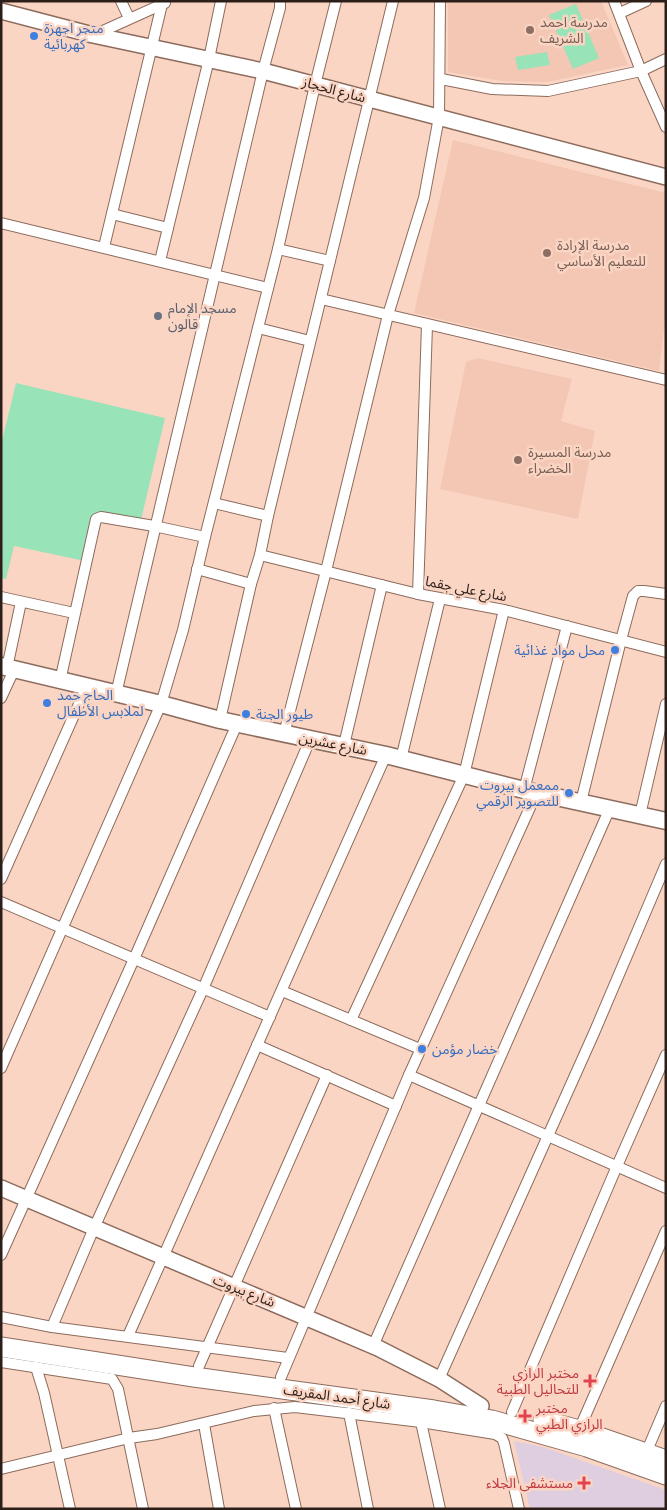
<svg xmlns="http://www.w3.org/2000/svg" width="667" height="1510" viewBox="0 0 667 1510" font-family="Karla,'Noto Sans Arabic',sans-serif">
<style>
.built{fill:#f3c7b3}
.medical{fill:#dfcee0}
.green{fill:#98e3b7}
.lines{fill:none;stroke-linecap:round;stroke-linejoin:round}
.street-casing{stroke:#8c6b5c;stroke-width:12}
.secondary-casing{stroke:#8c6b5c;stroke-width:18}
.primary-casing{stroke:#8c6b5c;stroke-width:19}
.highway-casing{stroke:#8c6b5c;stroke-width:21}
.street{stroke:#fff;stroke-width:10}
.secondary{stroke:#fff;stroke-width:15}
.primary{stroke:#fff;stroke-width:16}
.highway{stroke:#fff;stroke-width:19}
.education-dot{fill:#8d6e63;stroke:#fbd5c4;stroke-width:2}
.shop-dot{fill:#3f7fe0;stroke:#fbd5c4;stroke-width:2}
.worship-dot{fill:#6b7280;stroke:#fbd5c4;stroke-width:2}
.health-dot{fill:#e0444e;stroke:#fbd5c4;stroke-width:2}
.labels{text-anchor:middle;dominant-baseline:central;stroke-width:5;stroke-linejoin:round;paint-order:stroke}
.education-label{font-size:14px;fill:#785e54;stroke:#fbd5c4;text-anchor:start}
.shop-label{font-size:14px;fill:#366cbe;stroke:#fbd5c4;text-anchor:start}
.street-label{font-size:14px;fill:#2c1f19;stroke:#fbd5c4}
.worship-label{font-size:14px;fill:#5b616d;stroke:#fbd5c4;text-anchor:start}
.health-label{font-size:14px;fill:#be3a42;stroke:#fbd5c4;text-anchor:end}
</style>
<rect width="100%" height="100%" fill="#fbd5c4"/>
<!-- built -->
<g class="built">
<polygon points="447,1 601,1 628,65 547,82 502,81 448,72 448,10"/>
<polygon points="453,140 666,193 666,312 659,371 414,313"/>
<polygon points="478,358 572,379 561,421 595,431 578,519 440,489 466,362"/>
</g>
<!-- medical -->
<polygon class="medical" points="514,1441 543,1447 666,1490 666,1509 530,1509"/>
<!-- green -->
<g class="green">
<polygon points="576,4 599,58 573,69 549,15"/>
<polygon points="547,52 550,65 518,70 515,57"/>
<polygon points="16,383 165,418 141,520 95,513 85,561 14,546 6,579 1,578 1,445"/>
</g>
<g class="lines">
<defs>
<g id="street">
<polyline points="121,1 129,18"/>
<polyline points="614,1 641,71 666,127"/>
<polyline points="620,13 646,1"/>
<polyline points="94,35 165,3"/>
<polyline points="441,79 492,89 548,91 641,71 666,59"/>
<polyline points="112,214 168,228"/>
<polyline points="1,223 268,288"/>
<polyline points="104,247 162,4"/>
<polyline points="278,249 330,261"/>
<polyline points="160,261 209,59 221,1"/>
<polyline points="321,299 666,380"/>
<polyline points="258,328 310,341"/>
<polyline points="214,503 268,516"/>
<polyline points="260,555 418,594 504,610 666,652"/>
<polyline points="197,569 251,584"/>
<polyline points="418,594 427,325"/>
<polyline points="1,597 74,613"/>
<polyline points="7,668 21,602"/>
<polyline points="60,681 96,519 101,517 154,526 205,537"/>
<polyline points="116,694 263,71 280,8 280,1"/>
<polyline points="1,698 14,670"/>
<polyline points="220,720 251,584 260,555 268,516 393,1"/>
<polyline points="284,734 326,571 388,315 424,198 439,117 440,1"/>
<polyline points="344,745 382,585"/>
<polyline points="401,759 440,599"/>
<polyline points="524,790 567,626"/>
<polyline points="581,802 621,640 633,596 638,591 644,591 666,594"/>
<polyline points="640,815 666,704"/>
<polyline points="1,879 87,686"/>
<polyline points="1,902 270,1017"/>
<polyline points="282,991 420,1049"/>
<polyline points="351,1020 464,775 504,610"/>
<polyline points="257,1045 396,1106"/>
<polyline points="1,1068 161,704 183,630 205,537 278,249 315,85 336,1"/>
<polyline points="409,1075 666,1188"/>
<polyline points="1,1255 134,959 237,724"/>
<polyline points="1,1317 52,1327 288,1358"/>
<polyline points="52,1327 94,1228 203,989 310,740"/>
<polyline points="128,1336 386,755"/>
<polyline points="373,1346 610,808"/>
<polyline points="1,1362 112,1379 118,1389 143,1509"/>
<polyline points="199,1366 327,1075"/>
<polyline points="36,1367 44,1393 70,1509"/>
<polyline points="281,1377 409,1075 537,792"/>
<polyline points="439,1379 594,1033 666,864"/>
<polyline points="274,1408 296,1509"/>
<polyline points="512,1412 617,1166 666,1055"/>
<polyline points="349,1413 368,1509"/>
<polyline points="421,1422 440,1509"/>
<polyline points="204,1424 219,1509"/>
<polyline points="579,1430 666,1231"/>
<polyline points="646,1453 666,1406"/>
<polyline points="1,1469 129,1438 157,1434 254,1411 295,1407 421,1422 495,1434 502,1438 504,1443 519,1509"/>
</g>
<g id="secondary">
<polyline points="1,11 93,35 263,71 666,177"/>
<polyline points="1,1188 378,1348 439,1379 481,1406"/>
</g>
<polyline id="primary" points="1,666 161,704 220,720 386,755 524,790 666,821"/>
<g id="highway">
<polyline points="1,1347 194,1377 434,1410 492,1420 587,1447 666,1475"/>
<polyline points="543,1420 579,1430 666,1460"/>
</g>
</defs>
<!-- street casing -->
<use href="#street" class="street-casing"/>
<!-- secondary casing -->
<use href="#secondary" class="secondary-casing"/>
<!-- primary casing -->
<use href="#primary" class="primary-casing"/>
<!-- highway casing -->
<use href="#highway" class="highway-casing"/>
<!-- street -->
<use href="#street" class="street"/>
<!-- secondary -->
<use href="#secondary" class="secondary"/>
<!-- primary -->
<use href="#primary" class="primary"/>
<!-- highway -->
<use href="#highway" class="highway"/>
</g>
<!-- markers -->
<g class="education-dot">
<circle cx="530" cy="30" r="5"/>
<circle cx="547" cy="253" r="5"/>
<circle cx="518" cy="460" r="5"/>
</g>
<g class="shop-dot">
<circle cx="34" cy="36" r="5"/>
<circle cx="615" cy="650" r="5"/>
<circle cx="47" cy="703" r="5"/>
<circle cx="246" cy="714" r="5"/>
<circle cx="569" cy="793" r="5"/>
<circle cx="422" cy="1049" r="5"/>
</g>
<circle class="worship-dot" cx="158" cy="316" r="5"/>
<g class="health-dot">
<path d="M587.5 1373.5h5v5h5v5h-5v5h-5v-5h-5v-5h5z"/>
<path d="M522.5 1408.5h5v5h5v5h-5v5h-5v-5h-5v-5h5z"/>
<path d="M581.5 1475.5h5v5h5v5h-5v5h-5v-5h-5v-5h5z"/>
</g>
<g class="labels">
<!-- education labels -->
<g class="education-label">
<text x="540" y="22">مدرسة احمد<tspan x="540" dy="16">الشريف</tspan></text>
<text x="557" y="245">مدرسة الإرادة<tspan x="557" dy="16">للتعليم الأساسي</tspan></text>
<text x="528" y="452">مدرسة المسيرة<tspan x="528" dy="16">الخضراء</tspan></text>
</g>
<!-- shop labels -->
<g class="shop-label">
<text x="44" y="28">متجر اجهزة<tspan x="44" dy="16">كهربائية</tspan></text>
<text x="605" y="650" text-anchor="end">محل مواد غذائية</text>
<text x="57" y="695">الحاج حمد<tspan x="57" dy="16">لملابس الأطفال</tspan></text>
<text x="256" y="714">طيور الجنة</text>
<text x="559" y="785" text-anchor="end">ممعمل بيروت<tspan x="559" dy="16">للتصوير الرقمي</tspan></text>
<text x="432" y="1049">خضار مؤمن</text>
</g>
<!-- street labels -->
<g class="street-label">
<text transform="translate(334 90) rotate(15)">شارع الحجاز</text>
<text transform="translate(466 589) rotate(11)">شارع علي جقما</text>
<text transform="translate(333 744) rotate(11)">شارع عشرين</text>
<text transform="translate(244 1291) rotate(22)">شارع بيروت</text>
<text transform="translate(337 1397) rotate(8)">شارع أحمد المقريف</text>
</g>
<!-- worship labels -->
<g class="worship-label">
<text x="168" y="308">مسجد الإمام<tspan x="168" dy="16">قالون</tspan></text>
</g>
<!-- health labels -->
<g class="health-label">
<text x="579" y="1373">مختبر الرازي<tspan x="579" dy="16">للتحاليل الطبية</tspan></text>
<text x="536" y="1408" text-anchor="start">مختبر<tspan x="536" dy="16">الرازي الطبي</tspan></text>
<text x="573" y="1483">مستشفى الجلاء</text>
</g>
</g>
<!-- border -->
<rect width="667" height="1510" fill="none" stroke="#2c1f19" stroke-width="5"/>
</svg>
